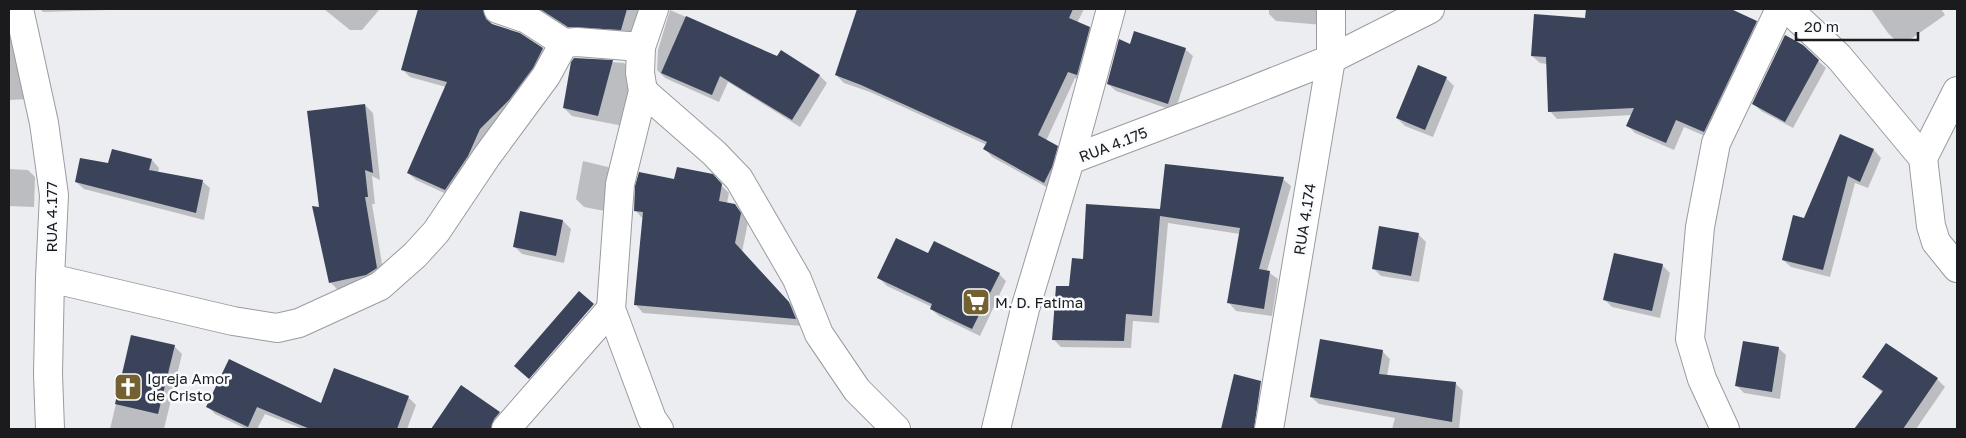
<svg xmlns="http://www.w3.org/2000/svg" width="1966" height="438" viewBox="0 0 1966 438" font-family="'Golos Text',sans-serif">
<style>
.shadow{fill:#0003}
.building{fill:#3b435b}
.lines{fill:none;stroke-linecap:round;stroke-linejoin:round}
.minor-casing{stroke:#9a9b9f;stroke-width:30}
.minor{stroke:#fff;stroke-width:28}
.labels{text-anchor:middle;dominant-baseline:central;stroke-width:5;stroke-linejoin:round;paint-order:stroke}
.street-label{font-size:15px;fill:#1b1b1d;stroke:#f9fbfe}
.poi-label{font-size:15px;fill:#1b1b1d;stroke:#f9fbfe;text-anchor:start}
</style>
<rect width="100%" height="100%" fill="#ecedf1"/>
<!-- shadow -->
<g class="shadow">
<polygon points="9,9 28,99 9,100"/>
<polygon points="40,9 109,9 109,10 43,12"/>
<polygon points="324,9 377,9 379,10 362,30 350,30"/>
<polygon points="532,9 649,9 638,38 577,34 544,13"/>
<polygon points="859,9 1084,9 1077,23 1089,28 1097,36 1085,81 1075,78 1046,141 1057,147 1065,155 1052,190 992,157 985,149 987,145 870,92 844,83 836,75"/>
<polygon points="1269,9 1325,9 1323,25 1276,21 1269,14"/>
<polygon points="1587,9 1641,9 1639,101 1685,9 1729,9 1756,22 1764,30 1712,139 1684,127 1674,150 1635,133 1627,125 1632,115 1557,119 1550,111 1547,64 1540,63 1532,56 1586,19"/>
<polygon points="1871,9 1941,9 1945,15 1908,41 1896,41 1888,33"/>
<polygon points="670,10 778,57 781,52 820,76 827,83 800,127 728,82 719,102 665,78 657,70 658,50"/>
<polygon points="482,11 490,19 492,25 520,34 543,49 550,57 453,197 416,180 408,173 446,87 410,77 403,70"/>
<polygon points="1131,45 1185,49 1193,56 1175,111 1116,91 1108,84"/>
<polygon points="1802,46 1826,68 1793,128 1761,111 1754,104"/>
<polygon points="574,59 624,63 632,70 634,94 623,126 572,116 564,108"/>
<polygon points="1446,78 1454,86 1433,137 1405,126 1397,118"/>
<polygon points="365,105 373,113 380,180 372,176 375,204 372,204 384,276 374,282 338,290 330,282 320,209"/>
<polygon points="1841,136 1874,150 1881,158 1868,188 1855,183 1830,277 1791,267 1783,260 1805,220"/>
<polygon points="152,160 159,168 158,173 202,181 210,188 204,220 84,189 76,182 109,164"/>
<polygon points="583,161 608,167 616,174 610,212 584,207 576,199"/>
<polygon points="9,169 28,170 35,177 34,207 9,206"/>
<polygon points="712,176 729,193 727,203 735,205 743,213 748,222 742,252 797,311 803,326 643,313 636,305 643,219 635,210 675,181"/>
<polygon points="1283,179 1291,186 1267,271 1278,279 1272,316 1236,311 1229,303 1240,234 1168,223 1159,323 1133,321 1131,348 1061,347 1054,340 1071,288 1084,260 1161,210"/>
<polygon points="521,213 563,221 571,229 564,263 522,254 514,246"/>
<polygon points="1418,234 1426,242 1419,282 1381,276 1373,268"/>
<polygon points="1662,265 1670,273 1660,318 1612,307 1605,300"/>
<polygon points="999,274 1006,281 980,336 939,316 931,309 932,307 887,286 879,278"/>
<polygon points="132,336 174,346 182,354 164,429 110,429"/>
<polygon points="1778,348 1786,355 1780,399 1744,393 1737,386"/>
<polygon points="1382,351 1390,359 1387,376 1455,383 1463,391 1459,429 1392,429 1395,418 1319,404 1311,397"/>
<polygon points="1864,377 1937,379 1945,387 1916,429 1855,429 1883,393"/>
<polygon points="461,387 499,413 507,421 500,429 439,429 435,425"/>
<polygon points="408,397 416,405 407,429 303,429 265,414 257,429 246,429 215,414 207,406 322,404"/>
</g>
<!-- building -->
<g class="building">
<polygon points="418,9 483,9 486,19 492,24 520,33 543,48 533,68 509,100 480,129 468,156 445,190 407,173 447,82 401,70"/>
<polygon points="540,9 627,9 621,30 568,27"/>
<polygon points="857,9 1073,9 1069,18 1090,27 1077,75 1068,72 1038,135 1058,146 1052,167 1044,183 983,149 987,142 861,85 835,75"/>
<polygon points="1586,9 1731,9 1757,21 1704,132 1676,120 1666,143 1626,126 1634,108 1548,112 1546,57 1531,56 1534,14 1585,18"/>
<polygon points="686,16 777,56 781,50 820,75 792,120 720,76 712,95 661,73"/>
<polygon points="1134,31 1186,48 1168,104 1107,84 1119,39 1130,44"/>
<polygon points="1785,35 1803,45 1819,60 1785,122 1752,104"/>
<polygon points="574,58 613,60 598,116 563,108 571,62"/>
<polygon points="1418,65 1447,77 1425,130 1396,118"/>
<polygon points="365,104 373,173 365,170 368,197 365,197 377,268 366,275 329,283 312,206 319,207 307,111"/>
<polygon points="1840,134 1874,149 1860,182 1848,176 1823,270 1782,260 1793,215 1804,218"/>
<polygon points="112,149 152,159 149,170 203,180 196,213 75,182 80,158 108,163"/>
<polygon points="1165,164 1284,177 1259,269 1270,271 1264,309 1227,303 1240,228 1160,216 1152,316 1126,314 1124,341 1052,340 1056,286 1069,286 1072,258 1083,259 1086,204 1160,209"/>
<polygon points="677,167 713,174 722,184 719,201 735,204 741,213 735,243 789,302 796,319 634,305 643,212 634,211 635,186 639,172 674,179"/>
<polygon points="520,211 563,220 556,256 513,247"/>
<polygon points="1379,226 1419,233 1411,276 1372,269"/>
<polygon points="896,238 928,253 934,241 1000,273 972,329 930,309 932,304 877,278"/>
<polygon points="1614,253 1663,264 1652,311 1603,300"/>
<polygon points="579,291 594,304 529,379 514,366"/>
<polygon points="131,335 175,345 158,414 115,404"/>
<polygon points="1320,339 1383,350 1379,374 1456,382 1452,422 1310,397"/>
<polygon points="1743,341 1779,347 1772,392 1735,386"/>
<polygon points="1886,343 1938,378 1903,429 1854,429 1883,391 1862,377"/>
<polygon points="229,359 321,403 334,368 409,396 397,429 310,429 257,407 248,427 206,407"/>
<polygon points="1234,374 1261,381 1254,429 1221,429"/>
<polygon points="461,385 500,412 494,419 491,429 431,429"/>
</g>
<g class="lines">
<defs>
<g id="minor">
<polyline points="19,9 44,123 54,195 50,278 48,374 50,429"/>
<polyline points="498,9 527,19 564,43"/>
<polyline points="654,9 641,47 640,73 643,91 620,184 611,309 652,419 659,429"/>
<polyline points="1788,9 1839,57 1923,158 1931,226 1936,242 1957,268"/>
<polyline points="643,91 714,153 739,179 797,279 819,334 857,390 896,429"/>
<polyline points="1923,158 1957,91"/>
<polyline points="1070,160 1233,98 1331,59 1430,9"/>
<polyline points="50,278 233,321 277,328 299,323 380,286 415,255 436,232 487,156 546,76 564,43 577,42 641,47"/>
<polyline points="506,429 611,309"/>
<polyline points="996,429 1025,309 1070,160 1111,9"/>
<polyline points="1269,429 1331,59 1331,9"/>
<polyline points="1725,429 1702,379 1690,339 1700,227 1716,143 1780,9"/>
</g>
</defs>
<!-- minor casing -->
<use href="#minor" class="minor-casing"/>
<!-- minor -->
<use href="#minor" class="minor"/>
</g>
<!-- icons -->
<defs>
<symbol id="supermarket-square" viewBox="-11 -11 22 22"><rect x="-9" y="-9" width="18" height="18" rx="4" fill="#746130" stroke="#f9fbfe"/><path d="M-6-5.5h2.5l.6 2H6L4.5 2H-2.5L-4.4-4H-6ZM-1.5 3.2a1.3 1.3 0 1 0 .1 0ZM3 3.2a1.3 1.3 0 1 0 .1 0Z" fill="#fff"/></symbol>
<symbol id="church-square" viewBox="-11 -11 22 22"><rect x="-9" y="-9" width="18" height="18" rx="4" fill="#746130" stroke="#f9fbfe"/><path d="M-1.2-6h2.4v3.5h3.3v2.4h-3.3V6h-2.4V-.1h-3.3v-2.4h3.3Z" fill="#fff"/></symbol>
</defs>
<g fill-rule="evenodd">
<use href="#supermarket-square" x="960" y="286" width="32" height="32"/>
<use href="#church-square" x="112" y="371" width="32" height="32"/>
</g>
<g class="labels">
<!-- street labels -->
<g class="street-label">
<text transform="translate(1113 144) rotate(-21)">RUA 4.175</text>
<text transform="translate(51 217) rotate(-90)">RUA 4.177</text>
<text transform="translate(1304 219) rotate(-81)">RUA 4.174</text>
</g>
<!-- poi labels -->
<g class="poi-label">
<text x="995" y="302">M. D. Fatima</text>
<text x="147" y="378">Igreja Amor<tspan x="147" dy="17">de Cristo</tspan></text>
</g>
</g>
<!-- border -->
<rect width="1966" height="438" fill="none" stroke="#1b1b1d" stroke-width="20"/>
<!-- scale -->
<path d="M1796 32v8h122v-8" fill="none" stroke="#1b1b1d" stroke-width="2.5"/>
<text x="1804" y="32" font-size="15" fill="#1b1b1d" stroke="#f9fbfe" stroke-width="4" paint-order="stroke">20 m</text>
</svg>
